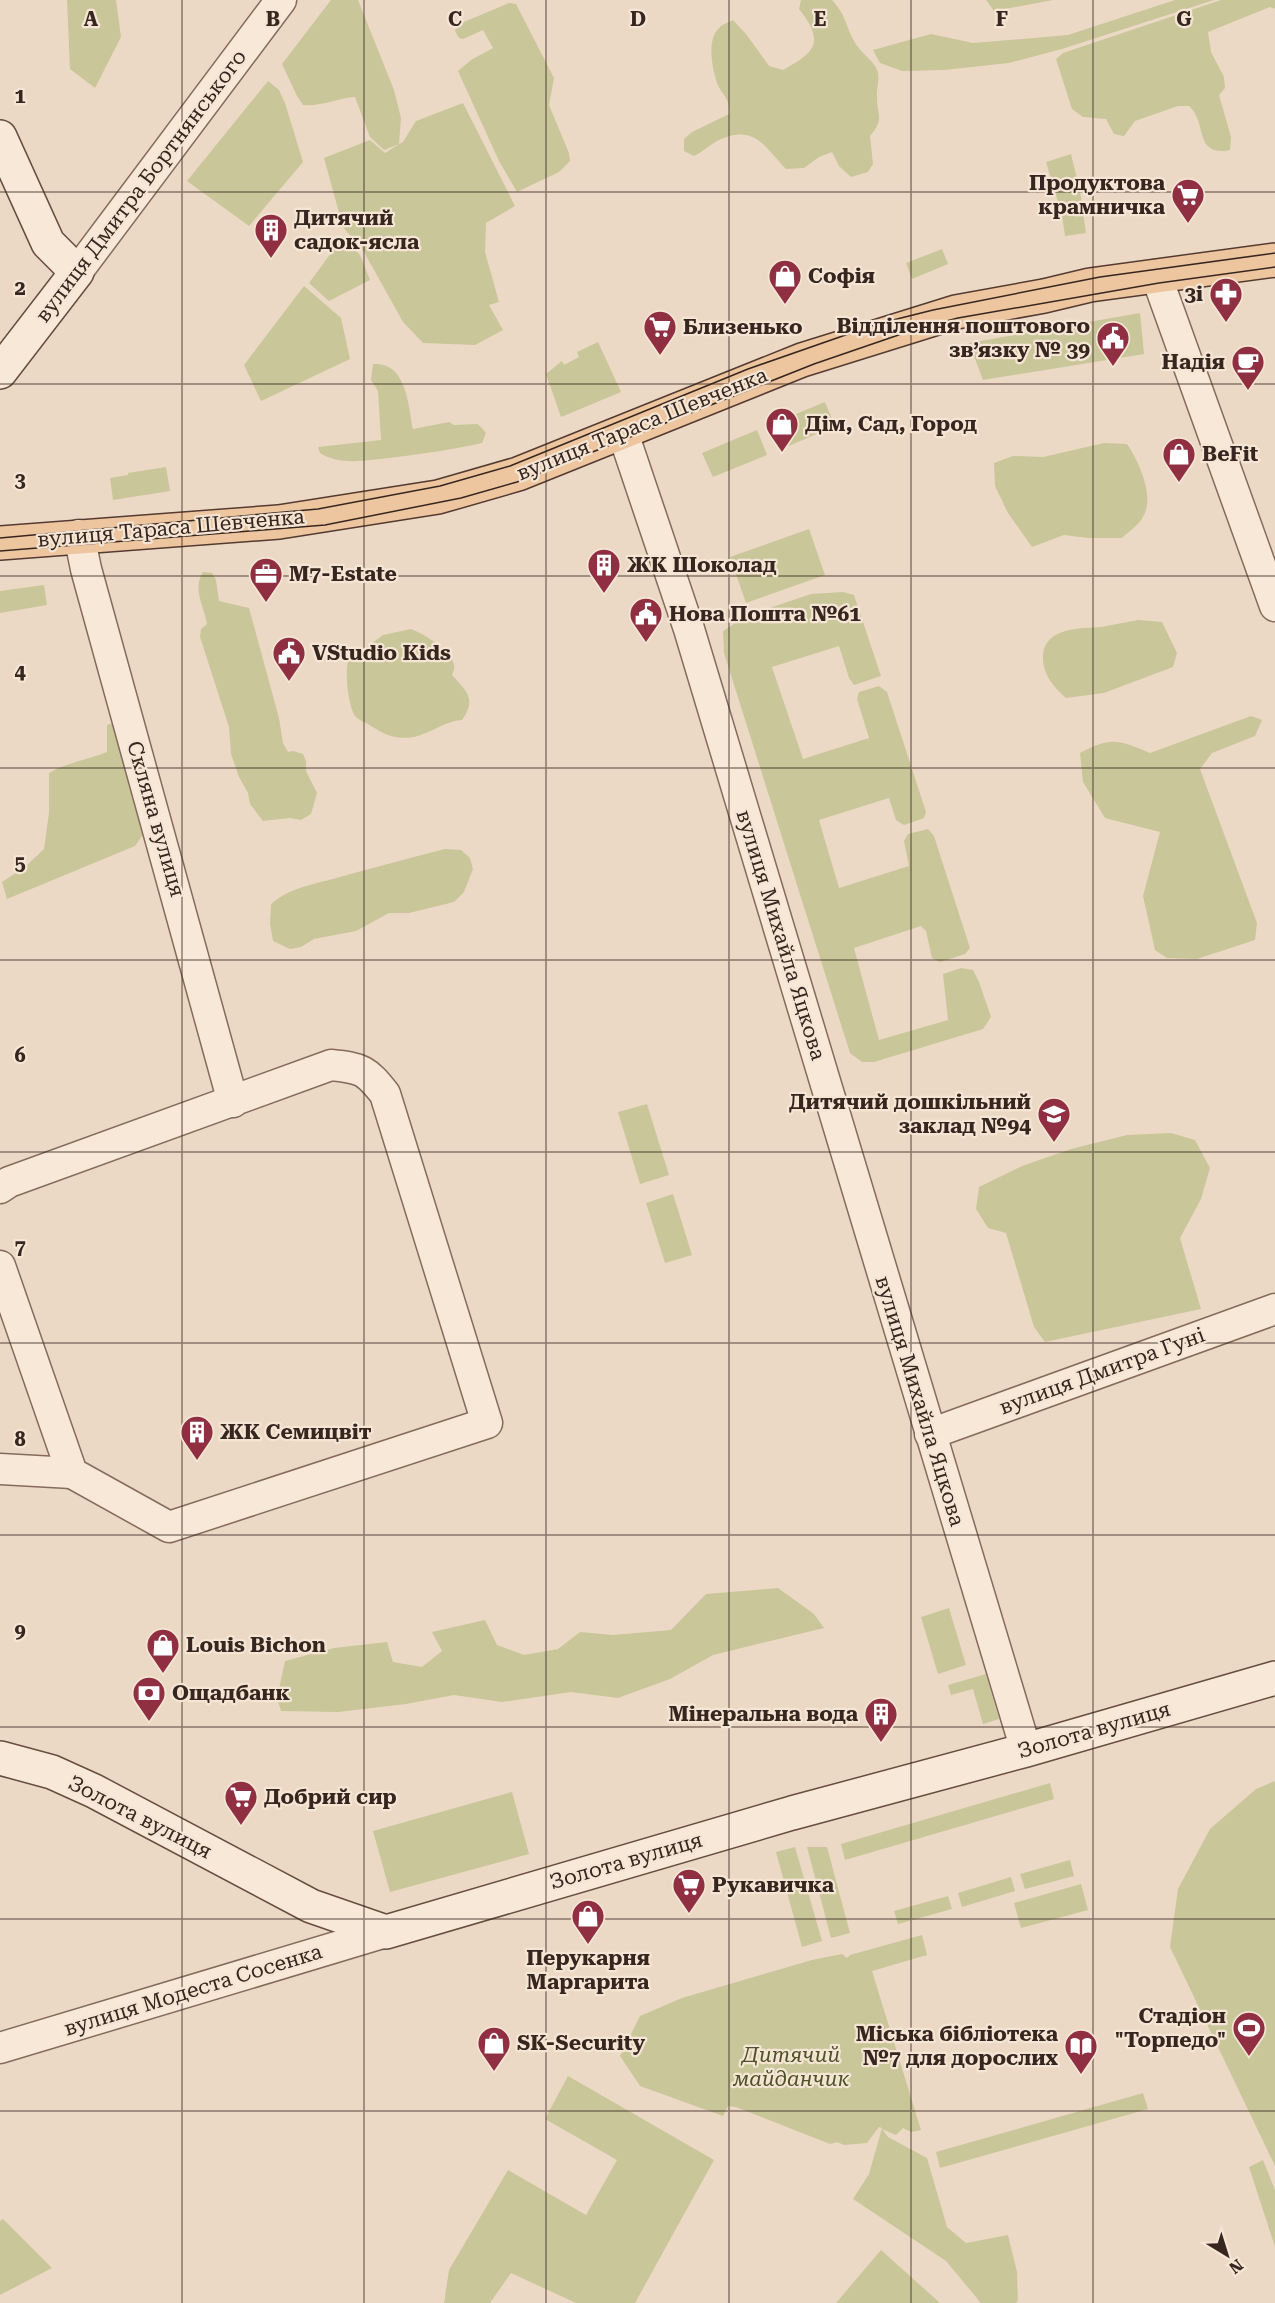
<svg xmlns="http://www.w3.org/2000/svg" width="1275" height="2303" viewBox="0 0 1275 2303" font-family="'Roboto Serif',serif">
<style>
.green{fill:#c9c69a}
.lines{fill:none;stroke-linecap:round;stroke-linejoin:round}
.street-casing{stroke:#866b5c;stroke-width:33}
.secondary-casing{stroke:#684c3f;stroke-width:36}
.primary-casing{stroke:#543a30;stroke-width:36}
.street{stroke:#f7e8d8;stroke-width:30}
.secondary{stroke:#f7e8d8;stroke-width:33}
.primary{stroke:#edc69f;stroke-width:33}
.tram{stroke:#37261f;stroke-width:1.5}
.grid{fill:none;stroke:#37261f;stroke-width:1.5;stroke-opacity:0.55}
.labels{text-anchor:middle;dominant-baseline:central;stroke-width:4.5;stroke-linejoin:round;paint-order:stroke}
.poi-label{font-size:21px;font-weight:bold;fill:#37261f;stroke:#f4e5d4;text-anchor:start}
.street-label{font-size:21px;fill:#37261f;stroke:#f4e5d4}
.park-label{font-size:21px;font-style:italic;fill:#4f5227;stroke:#f4e5d4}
.grid-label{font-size:20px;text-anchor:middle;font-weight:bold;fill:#37261f;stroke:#f4e5d4;stroke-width:4.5;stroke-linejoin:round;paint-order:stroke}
</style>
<rect width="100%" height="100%" fill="#ecd9c5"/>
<!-- green -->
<g class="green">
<polygon points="67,0 116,0 121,37 95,88 70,69"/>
<path d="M 331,0 L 358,0 L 394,90 L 401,118 L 399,144 L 403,142 L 416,121 L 463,103 L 515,206 L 486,223 L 485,252 L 499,302 L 489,305 L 503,330 L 475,345 L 423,343 L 403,322 L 364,252 L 343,227 L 324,158 L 370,140 L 385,153 L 399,144 L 384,150 L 370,137 L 355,97 C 338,98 320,107 303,105 L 297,96 L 282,64 Z"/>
<path d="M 801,0 L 832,0 C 846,15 845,24 854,41 C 859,51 869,57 875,66 C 882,77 876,86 877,97 C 877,117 885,118 870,136 L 873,164 L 868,172 L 851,177 L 839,166 L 832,152 L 819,157 L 804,168 L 786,169 C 763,145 754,123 717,141 C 709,145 703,152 694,156 L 684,151 L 684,139 L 692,132 L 729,114 C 730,96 722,96 717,83 C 712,67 706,39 720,27 C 723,24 729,22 733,20 L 746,34 L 769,66 L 783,70 C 816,52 825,42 799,9 Z"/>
<polygon points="986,0 1053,0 994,11"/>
<polygon points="1175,0 1214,0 1062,49 1009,63 944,70 902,71 880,63 873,50 931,34 973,43 1068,35"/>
<path d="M 1221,0 L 1275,0 L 1275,9 L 1270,7 L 1208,32 L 1211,52 L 1224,77 L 1225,88 L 1219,95 L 1231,137 L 1230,150 C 1193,157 1208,123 1189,106 L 1178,106 L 1135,121 L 1124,136 L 1114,134 L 1106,119 L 1083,117 L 1072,109 L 1056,59 L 1063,53 Z"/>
<polygon points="509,3 516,4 554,78 549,105 569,153 570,161 559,172 517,192 499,161 458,71 471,60 493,48 483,30 463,39 459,38 455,31 457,26 464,22"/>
<polygon points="268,81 279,90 285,103 303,162 249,226 187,181"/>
<polygon points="1071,154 1080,191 1086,233 1065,236 1062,215 1046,162"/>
<polygon points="343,237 360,255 370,280 329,301 309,283"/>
<polygon points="942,249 948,264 912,279 906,263"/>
<polygon points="304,286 341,318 350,359 261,401 244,365"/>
<polygon points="1140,313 1144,354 983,380 969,343"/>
<polygon points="598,342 621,392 561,417 546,374 562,361 564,365 579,357 577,352"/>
<path d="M 373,364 C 407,362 408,405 413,429 L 449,422 L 454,425 L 478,424 L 486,433 L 482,443 C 451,450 421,454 389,458 C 365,460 341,466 320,453 L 318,447 L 381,440 L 378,391 L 371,380 Z"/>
<polygon points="825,402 835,426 784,448 774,423"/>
<polygon points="757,430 767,455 713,477 702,453"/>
<path d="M 1104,443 L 1127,444 C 1139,462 1155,496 1143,517 C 1139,525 1128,532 1122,538 L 1088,538 L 1064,535 L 1032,547 L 1008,513 L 995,486 L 994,463 L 1013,456 L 1043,457 Z"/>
<polygon points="166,467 170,491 113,500 110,478 128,475 128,473"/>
<polygon points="809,529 825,575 746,603 730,557"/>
<path d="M 203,572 L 212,573 L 216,580 L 219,601 L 249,608 L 279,718 L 283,743 L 288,752 L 293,751 L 303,754 L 306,761 L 306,771 L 317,793 L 311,814 L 301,820 L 290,818 L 263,821 L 250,804 L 248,793 L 239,777 L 231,754 L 229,727 L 200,637 L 201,629 L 207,624 C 204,606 192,589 203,572 Z"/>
<polygon points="44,585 47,605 0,613 0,591"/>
<polygon points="843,592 854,595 881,676 854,685 849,678 839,646 772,667 803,759 869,738 857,699 859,692 879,686 887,692 926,812 924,818 904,825 896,820 889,798 819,820 839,888 909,866 904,841 908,834 928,829 934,836 970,948 965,954 940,962 932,958 926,931 921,926 854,948 879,1040 948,1020 943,974 961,968 973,970 979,982 991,1017 983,1029 874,1062 862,1062 850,1053 724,653 723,631 746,616 811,594"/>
<path d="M 1138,620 L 1162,622 L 1177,653 L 1173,667 L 1104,693 L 1066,698 C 1053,686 1042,674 1043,655 C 1045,628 1080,628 1101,627 C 1113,625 1126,622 1138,620 Z"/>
<path d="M 411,629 C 423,633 453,652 454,665 C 455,669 453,672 452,675 C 467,692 477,699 462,720 C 445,721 431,733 414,737 C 395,740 386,735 371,726 C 366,722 359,721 355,716 C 348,705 345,674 348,661 L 383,635 Z"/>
<path d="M 1251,716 L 1262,720 L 1255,736 L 1212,753 L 1200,769 L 1257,923 L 1255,940 L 1197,959 L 1167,958 L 1155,950 L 1143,896 L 1160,832 L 1105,818 L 1083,782 L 1080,753 C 1111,736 1119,740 1150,753 Z"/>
<path d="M 116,722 L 144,833 L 135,846 L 7,899 L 2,882 L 25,867 L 44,849 L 49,813 L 49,773 C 68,762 88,760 107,752 L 107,725 Z"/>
<path d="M 445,849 L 461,850 L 470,858 L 473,869 L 464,892 L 454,902 L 409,913 L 389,913 L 356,931 L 314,939 L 301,947 L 290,949 L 273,941 L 270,924 L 271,904 C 291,887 315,884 340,877 C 375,867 410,858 445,849 Z"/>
<polygon points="647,1104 669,1175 640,1184 618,1112"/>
<polygon points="1171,1133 1195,1140 1210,1168 1201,1199 1180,1238 1201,1309 1045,1342 1034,1327 1006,1233 988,1228 976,1209 979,1187 1022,1166 1071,1149 1127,1135"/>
<polygon points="673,1194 692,1255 665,1263 646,1203"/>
<polygon points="778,1588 814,1614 824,1628 713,1655 670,1679 618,1698 571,1692 502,1702 454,1695 406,1704 338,1712 281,1711 277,1698 285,1661 334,1648 387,1642 393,1662 422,1667 442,1651 432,1632 485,1620 497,1645 524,1655 558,1649 580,1632 613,1635 671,1630 706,1594"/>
<polygon points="949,1608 966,1665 938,1674 921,1617"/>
<polygon points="986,1674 999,1719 983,1724 973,1689 951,1695 948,1685"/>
<polygon points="1275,1781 1275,2166 1170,1947 1178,1889 1210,1829 1256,1789"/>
<polygon points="1050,1783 1054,1799 845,1860 841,1844"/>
<polygon points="512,1792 529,1854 390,1892 373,1831"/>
<polygon points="795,1847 822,1941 802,1947 776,1852"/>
<polygon points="807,1847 827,1847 850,1933 831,1938"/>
<polygon points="1070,1860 1074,1876 1025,1889 1020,1874"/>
<polygon points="1011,1877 1015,1891 962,1907 958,1893"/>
<polygon points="1081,1884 1088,1910 1021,1928 1014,1903"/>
<polygon points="948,1896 952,1909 898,1924 894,1911"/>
<polygon points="922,1935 927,1955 872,1971 921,2130 911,2132 903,2128 896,2135 882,2129 888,2137 927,2158 947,2227 966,2243 1008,2235 1017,2272 1018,2300 1016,2303 981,2303 946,2261 853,2199 869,2174 882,2128 879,2127 867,2143 844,2145 837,2142 830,2144 736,2107 728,2106 723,2116 640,2086 620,2056 640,2016 682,1998 812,1960 842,1954 847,1958 850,1955"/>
<polygon points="568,2076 714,2160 635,2303 576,2303 511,2273 490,2303 444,2303 449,2270 508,2170 586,2215 617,2160 545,2119"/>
<polygon points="1143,2093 1148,2109 940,2168 936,2152"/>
<polygon points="1263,2160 1275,2190 1275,2247 1249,2167"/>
<polygon points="3,2219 52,2268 0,2295 0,2221"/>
<polygon points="881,2250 940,2303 836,2303"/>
</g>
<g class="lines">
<defs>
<g id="street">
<polyline points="77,272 281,0"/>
<polyline points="1156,275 1275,606"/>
<polyline points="623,433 689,629 1026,1750"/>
<polyline points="79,535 86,569 233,1102"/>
<path d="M 0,1188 L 9,1182 L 331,1065 C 362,1068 366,1070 385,1094 L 487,1423 L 169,1527 L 72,1473 L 0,1266"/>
<polyline points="930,1434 1275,1309"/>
<polyline points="0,1469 72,1473"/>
<polyline points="0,2048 386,1932"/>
</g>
<g id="secondary">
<polyline points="0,137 48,243 77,272 0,372"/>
<polyline points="0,1758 52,1772 94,1791 311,1906 386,1932 792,1813 1026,1750 1275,1678"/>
</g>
<polyline id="primary" points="0,543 279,522 438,497 518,474 802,360 956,312 1044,296 1090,285 1275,260"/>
</defs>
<!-- street casing -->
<use href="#street" class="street-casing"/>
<!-- secondary casing -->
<use href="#secondary" class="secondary-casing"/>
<!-- primary casing -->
<use href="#primary" class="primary-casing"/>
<!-- street -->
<use href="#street" class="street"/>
<!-- secondary -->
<use href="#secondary" class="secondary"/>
<!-- primary -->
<use href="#primary" class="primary"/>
<!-- tram -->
<g class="tram">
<polyline points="0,538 318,509 440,486 510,466 748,369 877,324 933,310 1100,277 1275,253"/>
<polyline points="0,551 325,525 461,498 517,482 814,364 916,329 958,318 1159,283 1275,267"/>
</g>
</g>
<!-- grid -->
<path class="grid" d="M 182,0 L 182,2303M 364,0 L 364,2303M 546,0 L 546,2303M 729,0 L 729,2303M 911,0 L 911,2303M 1093,0 L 1093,2303M 0,192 L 1275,192M 0,384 L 1275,384M 0,576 L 1275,576M 0,768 L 1275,768M 0,960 L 1275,960M 0,1152 L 1275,1152M 0,1343 L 1275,1343M 0,1535 L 1275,1535M 0,1727 L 1275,1727M 0,1919 L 1275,1919M 0,2111 L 1275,2111"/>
<!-- icons -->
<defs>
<symbol id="supermarket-pin" viewBox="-11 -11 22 30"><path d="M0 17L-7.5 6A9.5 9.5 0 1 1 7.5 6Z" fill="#912f42" stroke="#f4e5d4"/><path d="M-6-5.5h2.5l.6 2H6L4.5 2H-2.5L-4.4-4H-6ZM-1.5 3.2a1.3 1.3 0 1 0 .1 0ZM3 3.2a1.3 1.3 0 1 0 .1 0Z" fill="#fff"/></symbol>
<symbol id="building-pin" viewBox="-11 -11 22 30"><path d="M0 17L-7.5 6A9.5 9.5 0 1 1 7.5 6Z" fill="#912f42" stroke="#f4e5d4"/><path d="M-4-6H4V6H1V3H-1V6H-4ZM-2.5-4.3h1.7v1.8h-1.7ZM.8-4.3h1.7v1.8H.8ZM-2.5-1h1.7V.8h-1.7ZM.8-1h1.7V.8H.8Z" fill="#fff"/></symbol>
<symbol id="shop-pin" viewBox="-11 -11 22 30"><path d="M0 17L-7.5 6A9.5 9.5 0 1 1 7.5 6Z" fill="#912f42" stroke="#f4e5d4"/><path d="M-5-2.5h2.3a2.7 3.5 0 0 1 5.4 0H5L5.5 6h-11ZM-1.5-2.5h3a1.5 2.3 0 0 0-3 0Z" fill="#fff"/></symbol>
<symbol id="pharmacy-pin" viewBox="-11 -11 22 30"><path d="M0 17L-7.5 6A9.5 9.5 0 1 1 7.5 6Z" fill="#912f42" stroke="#f4e5d4"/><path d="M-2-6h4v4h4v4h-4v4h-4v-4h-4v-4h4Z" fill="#fff"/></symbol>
<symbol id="civic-pin" viewBox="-11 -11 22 30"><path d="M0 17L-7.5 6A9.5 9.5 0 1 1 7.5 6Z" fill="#912f42" stroke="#f4e5d4"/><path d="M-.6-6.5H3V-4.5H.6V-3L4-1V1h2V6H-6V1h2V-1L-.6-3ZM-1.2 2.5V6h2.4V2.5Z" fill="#fff"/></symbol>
<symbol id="cafe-pin" viewBox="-11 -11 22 30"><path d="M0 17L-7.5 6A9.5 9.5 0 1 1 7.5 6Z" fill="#912f42" stroke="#f4e5d4"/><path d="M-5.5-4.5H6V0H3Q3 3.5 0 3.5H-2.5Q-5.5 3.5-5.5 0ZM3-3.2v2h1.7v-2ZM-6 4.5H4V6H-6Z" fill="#fff"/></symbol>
<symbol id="office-pin" viewBox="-11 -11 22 30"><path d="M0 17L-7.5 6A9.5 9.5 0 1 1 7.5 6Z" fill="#912f42" stroke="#f4e5d4"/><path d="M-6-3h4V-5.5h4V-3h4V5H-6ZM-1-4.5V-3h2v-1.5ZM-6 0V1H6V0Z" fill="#fff"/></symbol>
<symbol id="school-pin" viewBox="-11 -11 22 30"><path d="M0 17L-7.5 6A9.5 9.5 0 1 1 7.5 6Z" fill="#912f42" stroke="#f4e5d4"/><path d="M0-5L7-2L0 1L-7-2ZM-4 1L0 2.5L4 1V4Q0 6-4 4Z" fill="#fff"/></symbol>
<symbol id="bank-pin" viewBox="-11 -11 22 30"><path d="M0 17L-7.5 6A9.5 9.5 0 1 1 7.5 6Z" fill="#912f42" stroke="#f4e5d4"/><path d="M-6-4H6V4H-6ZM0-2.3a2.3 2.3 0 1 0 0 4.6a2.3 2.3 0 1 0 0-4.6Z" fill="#fff"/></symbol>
<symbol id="stadium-pin" viewBox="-11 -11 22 30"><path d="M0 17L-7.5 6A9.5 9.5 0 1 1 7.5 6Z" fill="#912f42" stroke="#f4e5d4"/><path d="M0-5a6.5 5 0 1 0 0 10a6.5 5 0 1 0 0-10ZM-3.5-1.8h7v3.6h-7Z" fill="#fff"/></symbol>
<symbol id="library-pin" viewBox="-11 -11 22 30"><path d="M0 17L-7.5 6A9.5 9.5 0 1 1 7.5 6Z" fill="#912f42" stroke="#f4e5d4"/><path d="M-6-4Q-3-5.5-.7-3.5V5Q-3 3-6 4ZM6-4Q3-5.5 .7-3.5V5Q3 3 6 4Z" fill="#fff"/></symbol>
</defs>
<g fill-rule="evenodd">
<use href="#supermarket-pin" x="1169" y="176" width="38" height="52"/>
<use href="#building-pin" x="252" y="211" width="38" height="52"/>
<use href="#shop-pin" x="766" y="257" width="38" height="52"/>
<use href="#pharmacy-pin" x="1207" y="275" width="38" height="52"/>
<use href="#supermarket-pin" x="641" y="308" width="38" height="52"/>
<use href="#civic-pin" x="1094" y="319" width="38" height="52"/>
<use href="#cafe-pin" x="1229" y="343" width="38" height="52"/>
<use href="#shop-pin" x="763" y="405" width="38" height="52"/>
<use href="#shop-pin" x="1160" y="435" width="38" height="52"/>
<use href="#building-pin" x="585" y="546" width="38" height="52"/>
<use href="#office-pin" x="247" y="555" width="38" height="52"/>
<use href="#civic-pin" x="627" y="595" width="38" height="52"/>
<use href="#civic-pin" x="270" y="634" width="38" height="52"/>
<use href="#school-pin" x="1035" y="1095" width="38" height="52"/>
<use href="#building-pin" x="178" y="1413" width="38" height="52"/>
<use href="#shop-pin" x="144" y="1626" width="38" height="52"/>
<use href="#bank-pin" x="130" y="1674" width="38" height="52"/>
<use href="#building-pin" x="862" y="1695" width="38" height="52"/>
<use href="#supermarket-pin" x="222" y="1778" width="38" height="52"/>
<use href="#supermarket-pin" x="670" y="1866" width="38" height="52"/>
<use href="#shop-pin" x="569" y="1897" width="38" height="52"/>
<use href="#stadium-pin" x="1230" y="2009" width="38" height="52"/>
<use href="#shop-pin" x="475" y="2024" width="38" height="52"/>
<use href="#library-pin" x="1062" y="2027" width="38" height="52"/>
</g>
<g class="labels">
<!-- poi labels -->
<g class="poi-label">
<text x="1165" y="183" text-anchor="end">Продуктова<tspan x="1165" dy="24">крамничка</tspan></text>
<text x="294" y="218">Дитячий<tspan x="294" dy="24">садок-ясла</tspan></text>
<text x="808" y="276">Софія</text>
<text x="1203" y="294" text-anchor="end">3і</text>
<text x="1090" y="326" text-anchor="end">Відділення поштового<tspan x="1090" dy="24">зв’язку № 39</tspan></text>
<text x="683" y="327">Близенько</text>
<text x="1225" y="362" text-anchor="end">Надія</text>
<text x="805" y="424">Дім, Сад, Город</text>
<text x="1202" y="454">BeFit</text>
<text x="627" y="565">ЖК Шоколад</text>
<text x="289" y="574">M7-Estate</text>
<text x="669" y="614">Нова Пошта №61</text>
<text x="312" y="653">VStudio Kids</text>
<text x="1031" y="1102" text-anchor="end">Дитячий дошкільний<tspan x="1031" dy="24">заклад №94</tspan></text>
<text x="220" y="1432">ЖК Семицвіт</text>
<text x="186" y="1645">Louis Bichon</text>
<text x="172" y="1693">Ощадбанк</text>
<text x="858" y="1714" text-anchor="end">Мінеральна вода</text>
<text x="264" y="1797">Добрий сир</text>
<text x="712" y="1885">Рукавичка</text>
<text x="588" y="1958" text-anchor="middle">Перукарня<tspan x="588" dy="24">Маргарита</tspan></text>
<text x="1226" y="2016" text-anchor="end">Стадіон<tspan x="1226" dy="24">"Торпедо"</tspan></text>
<text x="1058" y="2034" text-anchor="end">Міська бібліотека<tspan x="1058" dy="24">№7 для дорослих</tspan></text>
<text x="517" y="2043">SK-Security</text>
</g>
<!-- street labels -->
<g class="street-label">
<text transform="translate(141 186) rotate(-53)">вулиця Дмитра Бортнянського</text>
<text transform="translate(642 424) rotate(-22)">вулиця Тараса Шевченка</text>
<text transform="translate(171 528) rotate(-5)">вулиця Тараса Шевченка</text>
<text transform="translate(156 819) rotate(74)">Скляна вулиця</text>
<text transform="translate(781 935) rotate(73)">вулиця Михайла Яцкова</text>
<text transform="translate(1102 1371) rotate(-20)">вулиця Дмитра Гуні</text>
<text transform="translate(920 1401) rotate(73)">вулиця Михайла Яцкова</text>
<text transform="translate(1094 1730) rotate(-16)">Золота вулиця</text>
<text transform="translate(140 1817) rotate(27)">Золота вулиця</text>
<text transform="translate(626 1861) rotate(-16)">Золота вулиця</text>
<text transform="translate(193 1990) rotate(-17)">вулиця Модеста Сосенка</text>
</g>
<!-- park labels -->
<g class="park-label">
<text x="791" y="2055">Дитячий<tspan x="791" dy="24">майданчик</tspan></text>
</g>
</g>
<g class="grid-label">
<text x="91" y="26">A</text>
<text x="273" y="26">B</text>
<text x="455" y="26">C</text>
<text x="638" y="26">D</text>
<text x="820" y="26">E</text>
<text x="1002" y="26">F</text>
<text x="1184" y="26">G</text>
<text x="20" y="103">1</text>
<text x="20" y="295">2</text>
<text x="20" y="487">3</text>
<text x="20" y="679">4</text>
<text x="20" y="870">5</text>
<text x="20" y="1062">6</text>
<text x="20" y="1254">7</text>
<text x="20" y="1446">8</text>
<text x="20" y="1638">9</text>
</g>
<!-- north arrow -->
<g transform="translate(1227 2255) rotate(142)" stroke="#f4e5d4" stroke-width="4.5" paint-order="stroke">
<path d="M0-4.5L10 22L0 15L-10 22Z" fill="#37261f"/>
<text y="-9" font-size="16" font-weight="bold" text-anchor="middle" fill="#37261f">N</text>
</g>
</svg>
